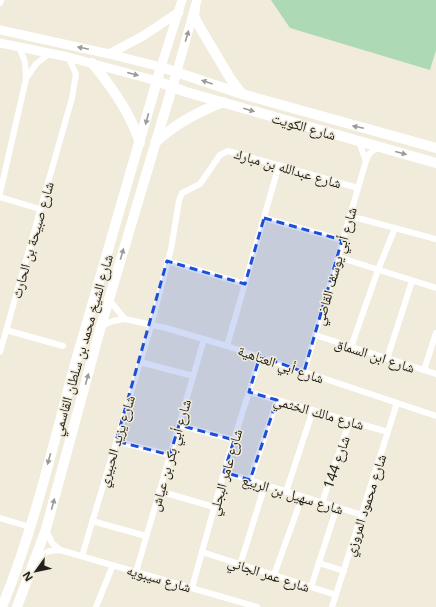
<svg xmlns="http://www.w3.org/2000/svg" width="436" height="607" viewBox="0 0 436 607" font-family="'Noto Sans','Noto Naskh Arabic',sans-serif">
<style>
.grass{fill:#add9b4}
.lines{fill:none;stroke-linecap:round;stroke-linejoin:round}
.minor{stroke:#fff;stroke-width:6}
.secondary{stroke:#fff;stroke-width:9}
.primary{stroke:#fff;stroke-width:10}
.oneway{fill:#9c9b98}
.marked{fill:#1d4ed8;fill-opacity:0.2;stroke:#1d4ed8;stroke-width:3;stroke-dasharray:8 5;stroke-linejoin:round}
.labels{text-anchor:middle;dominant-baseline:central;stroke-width:3;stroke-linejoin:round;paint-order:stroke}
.street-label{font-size:14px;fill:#22201b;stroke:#f0ebdb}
</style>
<rect width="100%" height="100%" fill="#f0ebdb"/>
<!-- grass -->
<polygon class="grass" points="271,0 436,0 436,50 430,70 290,28"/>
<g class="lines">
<!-- minor -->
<g class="minor">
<polyline points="0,3 1,0"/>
<polyline points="27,77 36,64 50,53"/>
<polyline points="359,142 366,161"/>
<polyline points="0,193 26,79 25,62 19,47"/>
<polyline points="0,197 40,209"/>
<polyline points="350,216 436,239"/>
<polyline points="264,218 342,240"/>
<polyline points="338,257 436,288"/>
<polyline points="167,261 245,284"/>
<polyline points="109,300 125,319"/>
<polyline points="101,326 113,321 125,319 166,328 227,346 436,416"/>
<polyline points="6,330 63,346"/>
<polyline points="315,335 436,374"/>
<polyline points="227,346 279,165"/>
<polyline points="351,347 378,270 395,228"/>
<polyline points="0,352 72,98 76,74 68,57"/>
<polyline points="387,359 412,281"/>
<polyline points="140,362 193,376"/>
<polyline points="424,370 436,333"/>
<polyline points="304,372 366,161 369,154 378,147"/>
<polyline points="249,392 388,432"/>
<polyline points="179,425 234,440"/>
<polyline points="116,441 170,455"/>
<polyline points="224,472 362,515"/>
<polyline points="250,480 277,400"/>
<polyline points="159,491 214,507"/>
<polyline points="286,492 313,410"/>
<polyline points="322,503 350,420"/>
<polyline points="0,518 30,527"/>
<polyline points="92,521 146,536"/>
<polyline points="46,530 52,543 60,550"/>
<polyline points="202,552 336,595"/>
<polyline points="82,556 151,326 171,249 179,201 182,193 200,184 220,155 228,151 358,188"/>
<polyline points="37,558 49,551 60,550 257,607"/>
<polyline points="319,563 344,571"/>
<polyline points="240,565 265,485"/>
<polyline points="136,572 204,339"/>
<polyline points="274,575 302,497"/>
<polyline points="311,587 337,507"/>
<polyline points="192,588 224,472 260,356"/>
<polyline points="96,607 113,565"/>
<polyline points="332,607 397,403"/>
</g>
<!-- secondary -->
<g class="secondary">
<polyline points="0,30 109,54 161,67 182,0"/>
<polyline points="0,43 68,57 157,81"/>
<polyline points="109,54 143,36 179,12"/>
<polyline points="177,71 197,0"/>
</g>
<!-- primary -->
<g class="primary">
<polyline points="195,9 194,16 198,24 230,78 242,94"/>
<path d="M 92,63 C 112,87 131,114 140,143"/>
<polyline points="157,81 186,92 436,163"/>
<path d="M 155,143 C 174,124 198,112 223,102"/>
<path d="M 2,607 C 34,529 53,445 75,364 C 103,265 132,166 161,67 L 242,94 L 436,148"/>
<polyline points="17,607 46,529 101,326 177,71"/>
</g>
</g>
<!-- one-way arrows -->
<defs><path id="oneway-solid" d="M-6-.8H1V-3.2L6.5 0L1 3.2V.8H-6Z"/></defs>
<g class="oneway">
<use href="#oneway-solid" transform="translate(187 36) rotate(-74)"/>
<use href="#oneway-solid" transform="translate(83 48) rotate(-168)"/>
<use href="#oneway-solid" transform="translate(133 74) rotate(15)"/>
<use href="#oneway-solid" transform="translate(207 82) rotate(-161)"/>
<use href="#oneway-solid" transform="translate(249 110) rotate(16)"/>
<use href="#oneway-solid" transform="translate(147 119) rotate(105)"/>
<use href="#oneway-solid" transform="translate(358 127) rotate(-168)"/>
<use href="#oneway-solid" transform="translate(401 153) rotate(15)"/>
<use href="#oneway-solid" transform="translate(122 254) rotate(-74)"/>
<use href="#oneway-solid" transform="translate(87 379) rotate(-75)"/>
<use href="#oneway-solid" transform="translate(49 459) rotate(105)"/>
<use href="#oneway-solid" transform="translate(53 504) rotate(-75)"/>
</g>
<!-- marked area -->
<path class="marked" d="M 264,218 L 342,240 L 304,372 L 260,356 L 249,392 L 277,400 L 250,480 L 224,472 L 234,440 L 179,425 L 170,455 L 116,441 L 167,261 L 245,284 Z"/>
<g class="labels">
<!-- street labels -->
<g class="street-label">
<text transform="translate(304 126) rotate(16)">شارع الكويت</text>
<text transform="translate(288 168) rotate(16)">شارع عبدالله بن مبارك</text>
<text transform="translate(32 240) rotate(-74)">شارع صبيحة بن الحارث</text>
<text transform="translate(335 266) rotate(-74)">شارع أبي يوسف القاضي</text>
<text transform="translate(82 345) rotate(-74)">شارع الشيخ محمد بن سلطان القاسمي</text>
<text transform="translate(375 355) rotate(18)">شارع ابن السماق</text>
<text transform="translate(281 364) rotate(19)">شارع أبي العتاهية</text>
<text transform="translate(319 412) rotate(16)">شارع مالك الخثمي</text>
<text transform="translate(116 441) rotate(-73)">شارع يزيد الحبيري</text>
<text transform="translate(170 455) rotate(-74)">شارع أبي بكر بن عياش</text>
<text transform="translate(336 462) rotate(-71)">شارع 144</text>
<text transform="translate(225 472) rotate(-74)">شارع عامر البجلي</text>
<text transform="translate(293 494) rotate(17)">شارع سهيل بن الربيع</text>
<text transform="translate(365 505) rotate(-72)">شارع محمود المروزي</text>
<text transform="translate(269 574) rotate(18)">شارع عمر الجاني</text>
<text transform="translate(159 578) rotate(16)">شارع سيبويه</text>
</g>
</g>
<!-- north arrow -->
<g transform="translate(36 571) rotate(237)" stroke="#f0ebdb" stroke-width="3" paint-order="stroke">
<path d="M0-3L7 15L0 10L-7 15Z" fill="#22201b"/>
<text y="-6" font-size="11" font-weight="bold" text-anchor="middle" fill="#22201b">N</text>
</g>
</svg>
